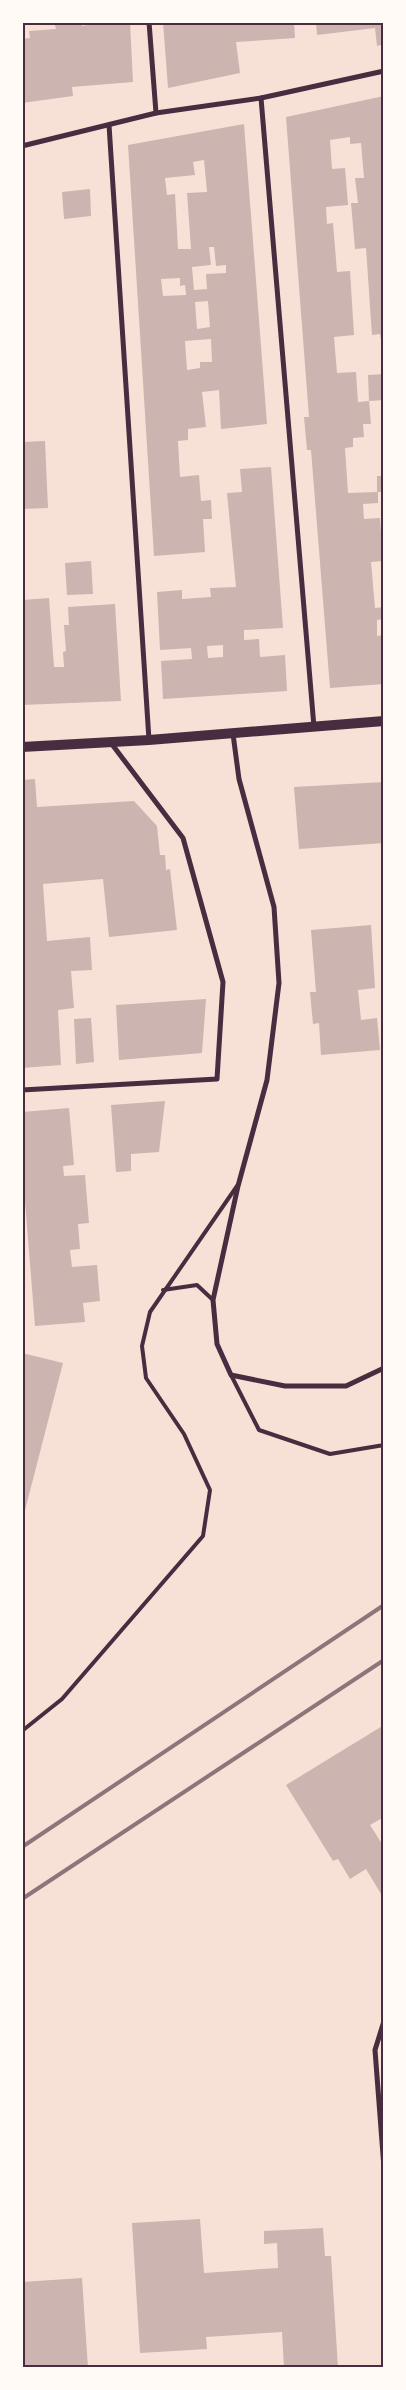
<svg xmlns="http://www.w3.org/2000/svg" width="406" height="2390" viewBox="0 0 406 2390" font-family="'Sofia Sans Condensed',sans-serif">
<style>
.building{fill:#ccb4b1;fill-rule:evenodd}
.lines{fill:none;stroke-linecap:round;stroke-linejoin:round}
.service{stroke:#4a2c40;stroke-width:4}
.minor{stroke:#4a2c40;stroke-width:5}
.secondary{stroke:#4a2c40;stroke-width:10}
.rail{stroke:#8f747c;stroke-width:4}
.neatline{fill:none;stroke:#4a2c40;stroke-width:2}
</style>
<rect width="100%" height="100%" fill="#f7e1d7"/>
<!-- building -->
<g class="building">
<polygon points="105,22 130,22 133,82 72,87 73,96 22,103 22,39 30,38 29,31 56,29 55,25 82,23 82,26"/>
<polygon points="163,22 294,22 295,38 236,42 240,73 168,88"/>
<polygon points="316,22 384,22 384,44 377,46 375,28 317,35"/>
<polygon points="384,96 384,359 380,334 372,335 366,248 355,249 351,203 358,203 355,178 364,178 361,143 350,144 350,137 330,140 332,169 345,168 348,205 326,207 327,224 333,223 337,272 350,271 354,335 334,337 337,373 356,372 358,402 369,401 368,375 384,374 384,400 369,401 371,424 363,424 364,437 353,438 353,447 345,448 348,493 377,492 377,476 384,476 384,492 378,492 378,503 363,504 364,519 380,518 383,561 371,562 375,608 384,607 384,619 377,620 377,636 384,635 384,684 330,688 311,450 307,450 304,417 309,417 286,117"/>
<path d="M 244,124 L 267,424 L 221,429 L 219,390 L 202,392 L 206,427 L 188,429 L 188,440 L 178,441 L 180,477 L 199,475 L 201,501 L 211,500 L 212,519 L 203,519 L 205,552 L 154,556 L 128,145 ZM 204,160 L 207,192 L 187,193 L 191,249 L 178,249 L 175,194 L 167,195 L 165,178 L 195,175 L 193,162 ZM 209,247 L 214,247 L 216,266 L 226,265 L 226,273 L 206,274 L 207,289 L 194,290 L 192,267 L 211,265 ZM 180,278 L 180,286 L 185,285 L 186,295 L 163,296 L 161,279 ZM 208,301 L 210,327 L 197,329 L 195,302 ZM 211,339 L 212,362 L 200,362 L 200,368 L 187,370 L 185,341 Z"/>
<polygon points="90,189 91,216 64,219 62,192"/>
<polygon points="45,441 48,508 22,509 22,442"/>
<path d="M 271,467 L 283,628 L 244,630 L 244,640 L 259,639 L 260,657 L 285,655 L 287,691 L 163,699 L 161,661 L 192,659 L 191,648 L 160,650 L 157,592 L 182,590 L 182,599 L 211,597 L 210,588 L 236,587 L 227,493 L 242,492 L 240,469 ZM 223,645 L 223,657 L 208,658 L 207,646 Z"/>
<polygon points="91,561 93,594 67,595 65,563"/>
<polygon points="49,598 54,667 64,667 63,652 66,651 64,625 69,625 68,607 115,604 121,701 22,705 22,600"/>
<polygon points="35,779 37,807 134,801 157,826 160,855 165,855 166,870 170,869 177,930 109,937 103,879 43,884 47,941 90,937 92,970 71,971 74,1008 58,1010 61,1065 22,1068 22,780"/>
<polygon points="384,782 384,843 299,849 294,787"/>
<polygon points="371,925 375,988 358,990 361,1020 377,1018 380,1050 321,1055 319,1023 313,1024 310,992 316,992 311,930"/>
<polygon points="206,999 202,1053 119,1060 116,1005"/>
<polygon points="91,1018 94,1062 76,1064 74,1019"/>
<polygon points="165,1101 159,1152 131,1154 131,1171 116,1172 111,1105"/>
<polygon points="69,1108 74,1165 63,1166 64,1176 85,1175 89,1223 78,1224 80,1249 70,1250 72,1267 97,1265 100,1301 83,1303 85,1322 35,1326 22,1164 22,1112"/>
<polygon points="22,1353 63,1363 23,1518 22,1518"/>
<polygon points="384,1725 384,1817 370,1825 384,1847 384,1899 366,1869 350,1879 338,1859 333,1861 286,1785"/>
<polygon points="200,2219 204,2273 278,2268 277,2243 264,2244 264,2231 323,2228 325,2256 331,2256 338,2368 284,2368 282,2332 206,2337 207,2349 140,2353 132,2223"/>
<polygon points="82,2278 88,2368 22,2368 22,2282"/>
</g>
<g class="lines">
<!-- service -->
<g class="service">
<polyline points="163,1290 197,1285 213,1300"/>
<polyline points="231,1375 259,1430 330,1454 384,1445"/>
<polyline points="22,1731 62,1699 203,1536 210,1490 184,1434 146,1378 142,1346 150,1312 237,1186"/>
</g>
<!-- minor -->
<g class="minor">
<polyline points="149,22 156,113"/>
<polyline points="261,98 314,727"/>
<polyline points="109,125 149,740"/>
<polyline points="22,146 156,113 261,98 384,71"/>
<polyline points="233,734 239,779 274,907 279,983 267,1080 238,1186 213,1300 217,1344 231,1375 285,1386 346,1386 384,1368"/>
<polyline points="22,1090 217,1079 223,982 183,838 111,743"/>
<polyline points="384,2021 375,2050 384,2168"/>
</g>
<!-- secondary -->
<polyline class="secondary" points="22,747 149,740 384,721"/>
<!-- rail -->
<g class="rail">
<polyline points="22,1847 384,1605"/>
<polyline points="22,1899 384,1660"/>
</g>
</g>
<!-- border -->
<rect width="406" height="2390" fill="none" stroke="#fffaf5" stroke-width="48"/>
<rect x="24" y="24" width="358" height="2342" class="neatline"/>
</svg>
